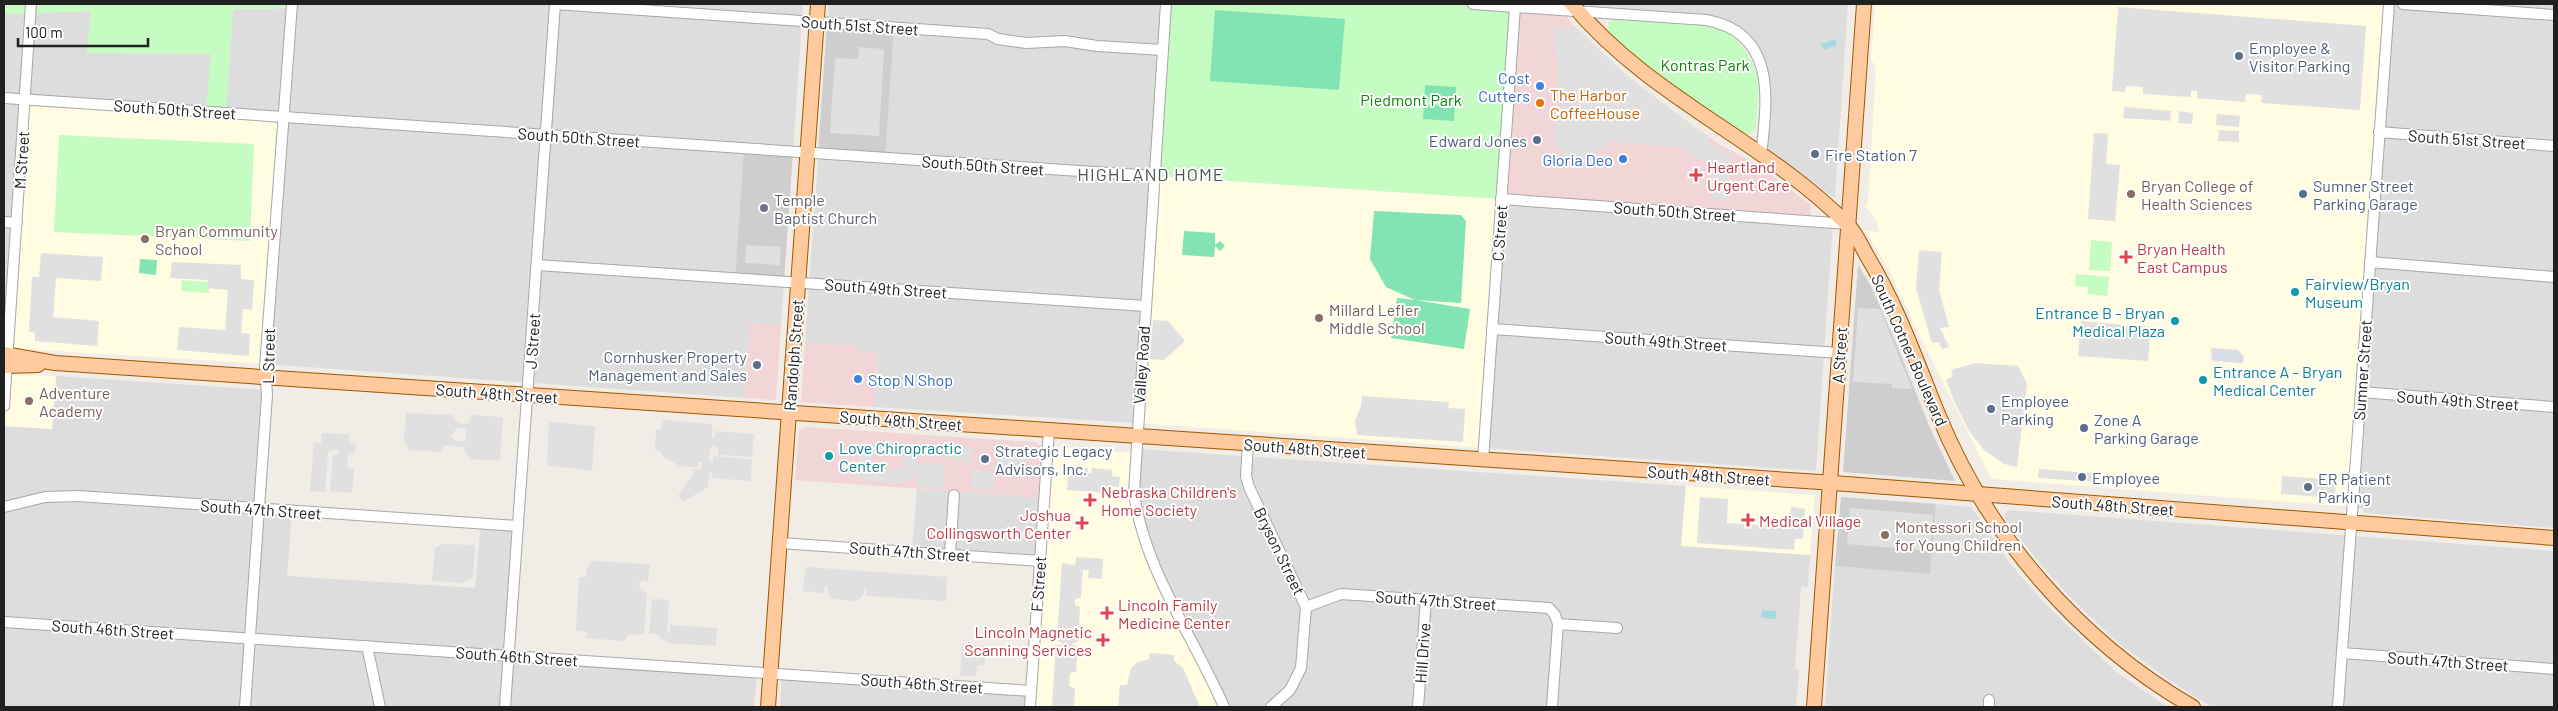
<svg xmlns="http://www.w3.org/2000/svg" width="2558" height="711" viewBox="0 0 2558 711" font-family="Barlow,sans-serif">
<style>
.residential{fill:#dedddd}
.commercial{fill:#f2d5d7}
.education{fill:#fffce1}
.religious{fill:#cecece}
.park{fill:#c4fcc2}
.pitch{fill:#81e4b2}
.parking{fill:#e0e0e0;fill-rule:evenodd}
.plaza{fill:#dadce7}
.water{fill:#a5dae1}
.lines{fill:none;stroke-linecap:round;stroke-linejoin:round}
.minor-casing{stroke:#a7a7a7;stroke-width:12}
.major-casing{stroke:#9c5700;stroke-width:16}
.minor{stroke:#fff;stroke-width:10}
.major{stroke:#ffca9d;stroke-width:14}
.service-dot{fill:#5c6f8a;stroke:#fff;stroke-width:2}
.shop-dot{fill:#3f7fe0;stroke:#fff;stroke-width:2}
.food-dot{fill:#e8710a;stroke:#fff;stroke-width:2}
.health-dot{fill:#e0444e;stroke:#fff;stroke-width:2}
.education-dot{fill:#8d6e63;stroke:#fff;stroke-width:2}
.worship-dot{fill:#6b7280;stroke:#fff;stroke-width:2}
.culture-dot{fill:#0f9aa8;stroke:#fff;stroke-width:2}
.labels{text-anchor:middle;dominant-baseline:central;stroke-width:4;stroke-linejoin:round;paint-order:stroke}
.street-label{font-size:16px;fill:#202020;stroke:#fff}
.service-label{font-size:16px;fill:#4e5e75;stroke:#fff;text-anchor:start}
.park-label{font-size:16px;fill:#0a8606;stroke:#fff}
.shop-label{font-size:16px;fill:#366cbe;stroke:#fff;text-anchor:end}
.food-label{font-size:16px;fill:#c56008;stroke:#fff;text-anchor:start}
.health-label{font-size:16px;fill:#be3a42;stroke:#fff;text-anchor:start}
.education-label{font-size:16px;fill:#785e54;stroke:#fff;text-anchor:start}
.worship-label{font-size:16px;fill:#5b616d;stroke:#fff;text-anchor:start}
.culture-label{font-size:16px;fill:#0d838f;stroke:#fff;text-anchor:start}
.neighbourhood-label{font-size:18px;letter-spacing:1px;fill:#535353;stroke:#fff}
</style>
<rect width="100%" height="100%" fill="#f1ece6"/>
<!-- residential -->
<g class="residential">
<polygon points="292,4 803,4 793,152 744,149 735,278 784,282 781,325 750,323 744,398 265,364 226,113 233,9 291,8"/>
<polygon points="829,4 1166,4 1137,423 874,407 878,353 857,352 858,346 805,343"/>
<polygon points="1584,4 1848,4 1835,198 1762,146 1760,60 1728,27 1590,12"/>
<polygon points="2389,4 2554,4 2554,528 2365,513 2362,508 2353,507"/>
<polygon points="91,11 87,53 211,54 206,112 12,295 4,295 4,14"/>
<polygon points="1501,199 1833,222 1816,471 1484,448"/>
<polygon points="56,376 267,390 259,508 292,511 287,576 475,588 481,523 518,526 509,656 757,672 754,707 4,707 4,426 52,429"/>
<polygon points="1138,449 1686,486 1682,546 1810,555 1808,587 1801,586 1795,669 1799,670 1796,707 1224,707 1142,534 1136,450"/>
<polygon points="917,489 1045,498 1040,561 912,552"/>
<polygon points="1936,504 1971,507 2009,562 2044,603 2115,671 2168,707 1825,707 1835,566 1930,574"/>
<polygon points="2008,510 2554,551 2554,707 2212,707 2169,680 2117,642 2068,595 2039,562 2006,520 2005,514"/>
<polygon points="782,674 1031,691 1030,707 780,707"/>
</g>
<!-- commercial -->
<g class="commercial">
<polygon points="1515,7 1562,10 1572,24 1603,56 1659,103 1721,145 1756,164 1811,205 1810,220 1501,199"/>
<polygon points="750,322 781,325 776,400 744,398"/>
<polygon points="805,343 858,346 858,352 878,353 874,407 801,402"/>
<polygon points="805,427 1035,442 1048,451 1045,498 795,480 799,431"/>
</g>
<!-- education -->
<g class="education">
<polygon points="1875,4 2389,4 2353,507 1991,479 1914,324 1889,270 1865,231 1879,232 1876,220 1865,206 1868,202 1876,68 1871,59"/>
<polygon points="25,99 283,117 265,364 8,348"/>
<polygon points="1154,176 1501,199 1484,448 1137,423"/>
<polygon points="6,375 56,376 52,429 4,426"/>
<polygon points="1048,446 1134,453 1139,524 1224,707 1030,707"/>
<polygon points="1686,486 1815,495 1810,555 1681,546"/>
</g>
<!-- religious -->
<g class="religious">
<polygon points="827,23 894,27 885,158 818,153"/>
<polygon points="744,148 793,152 784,282 735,278"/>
<polygon points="1858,265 1871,286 1897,345 1930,428 1955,481 1843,472"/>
<polygon points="1841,497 1936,504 1930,574 1835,566"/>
</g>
<!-- park -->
<g class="park">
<polygon points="4,4 292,4 291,8 233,9 226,113 206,112 211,54 87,53 91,11 4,14"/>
<polygon points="1166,4 1473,4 1515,7 1501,199 1154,176"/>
<path d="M 1614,20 C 1641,21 1701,19 1724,31 C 1738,39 1752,58 1756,73 C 1761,90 1756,109 1756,127 L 1754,131 L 1746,135 L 1741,133 L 1677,91 L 1608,32 L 1608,22 Z"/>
<polygon points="59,135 254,144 250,241 54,232"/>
<polygon points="2091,240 2112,242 2110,271 2089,270"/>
<polygon points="2076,274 2109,277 2107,296 2088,294 2088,287 2075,286"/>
<polygon points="182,280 209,282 209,293 181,291"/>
</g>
<!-- pitch -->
<g class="pitch">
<polygon points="1215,10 1345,19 1339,90 1210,81"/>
<polygon points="1425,85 1456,87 1455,102 1424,100"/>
<polygon points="1424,104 1455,106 1454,121 1423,119"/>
<polygon points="1374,211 1461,215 1466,221 1461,303 1415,300 1470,309 1464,349 1391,338 1397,298 1415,300 1386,287 1370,259"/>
<polygon points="1184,231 1215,233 1215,245 1220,241 1225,246 1220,251 1215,246 1214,257 1182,255"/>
<polygon points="140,259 157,260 156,275 139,273"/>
</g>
<!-- parking -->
<g class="parking">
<polygon points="2118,7 2366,26 2360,110 2261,103 2262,95 2246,94 2245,102 2197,98 2197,91 2191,91 2191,97 2143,94 2143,87 2126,86 2125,92 2112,91"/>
<polygon points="1553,28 1578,29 1626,75 1709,138 1707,142 1730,156 1728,201 1712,200 1714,168 1679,147 1607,141 1606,148 1596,147 1595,157 1561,155 1561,148 1554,147 1556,113 1563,114 1564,99 1557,98 1558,67"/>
<polygon points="859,47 884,49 879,136 830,133 835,58 858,59"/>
<polygon points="2124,107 2171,111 2170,121 2123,118"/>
<polygon points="2179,111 2193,113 2192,124 2178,123"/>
<polygon points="2217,114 2240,116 2239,127 2216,125"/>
<polygon points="2219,130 2239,131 2239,142 2218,141"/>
<polygon points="2094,133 2108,134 2106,164 2120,165 2115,221 2088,219"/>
<polygon points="746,245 781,247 780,265 745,263"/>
<polygon points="1919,250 1942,252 1939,290 1949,327 1940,328 1949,347 1942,349 1939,342 1932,343 1916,288"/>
<polygon points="41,253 103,257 101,281 56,278 53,317 99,321 97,346 35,341 35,333 29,331 32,277 39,277"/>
<polygon points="172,262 241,265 241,279 254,280 252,310 243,309 241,333 250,334 249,356 177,350 179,327 225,330 228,290 208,288 208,280 170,278"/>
<polygon points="1858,308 1880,309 1912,389 1892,388 1892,384 1853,382"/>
<polygon points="1153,320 1168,321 1185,341 1164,360 1150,359"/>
<polygon points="2081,321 2151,327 2148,361 2078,356"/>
<polygon points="1975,363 2018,366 2027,384 2017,467 2004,464 1984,450 1969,431 1954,401 1946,380 1953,376 1951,370"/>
<polygon points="1362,396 1449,402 1448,408 1465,409 1463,442 1357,435 1355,420 1361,406"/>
<path d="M 406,413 L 452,415 L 458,423 L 466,424 L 470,422 L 470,415 L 503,417 L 500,461 L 469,459 L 469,456 L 466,455 L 464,447 L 444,445 L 442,452 L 409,450 L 404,441 ZM 457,428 L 467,429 L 465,442 L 455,441 L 451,435 Z"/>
<polygon points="663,420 712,424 712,438 715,437 715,431 754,434 752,457 718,455 718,448 714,446 710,449 709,460 713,463 714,456 752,459 751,481 712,478 712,473 710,472 708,487 684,501 678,496 693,474 693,469 701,470 702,462 698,462 698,467 680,466 664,457 660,451 655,450 656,430 662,430"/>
<polygon points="549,422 595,426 592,471 547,465"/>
<polygon points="322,433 349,434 349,443 356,444 355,453 348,453 347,468 354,469 352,493 330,491 333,455 339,455 338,450 334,449 328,452 325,492 310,491 314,442 321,443"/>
<polygon points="860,441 872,445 872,467 902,470 905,445 917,444 916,463 944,464 943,488 917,487 916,466 915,479 909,479 902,484 862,480 857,474"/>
<polygon points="948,446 972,448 971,462 947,460"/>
<polygon points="1001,451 1027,453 1026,469 996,467"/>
<polygon points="1069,467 1088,468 1088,473 1091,473 1092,468 1112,470 1112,476 1120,477 1119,487 1112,486 1110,493 1067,490"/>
<polygon points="972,469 995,471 994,490 971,488"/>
<polygon points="2039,469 2127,476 2126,484 2038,478"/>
<polygon points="2282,476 2336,480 2335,498 2281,494"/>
<polygon points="1700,497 1728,499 1727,523 1789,527 1791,507 1805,509 1803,539 1795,539 1794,550 1697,543"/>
<polygon points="1850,508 1933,515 1930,551 1847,544"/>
<polygon points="443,544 475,545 473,578 464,583 432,581 435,548"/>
<polygon points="1076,557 1103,559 1102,579 1088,578 1089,570 1083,570 1081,598 1075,599 1075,605 1080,607 1078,642 1071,644 1078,647 1076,672 1070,673 1069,686 1075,689 1074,707 1052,707 1056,645 1061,645 1063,643 1057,641 1062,563 1075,565"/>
<polygon points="592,561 650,564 648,583 643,580 639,583 641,591 647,592 644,635 629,634 625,641 585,638 588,632 576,631 579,577 587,577 586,570"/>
<polygon points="806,567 947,577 946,601 867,596 865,588 862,597 855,601 832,599 829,596 827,586 824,587 824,593 803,591"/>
<polygon points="652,599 669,600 667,633 670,633 670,625 717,628 716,646 668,643 656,634 649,634"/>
<polygon points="962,644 986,646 985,664 977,666 976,676 960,676"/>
<polygon points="1150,653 1174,655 1174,661 1183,668 1200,707 1118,707 1120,685 1127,685 1131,668 1138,662 1149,659"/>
</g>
<!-- plaza -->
<polygon class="plaza" points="2211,348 2238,350 2244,357 2243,363 2212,361"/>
<!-- water -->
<g class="water">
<polygon points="1835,39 1837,45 1824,50 1821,44"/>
<polygon points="1762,610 1776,611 1776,619 1761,618"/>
</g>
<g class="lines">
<defs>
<g id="minor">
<polyline points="555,4 988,34 998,39 1026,43 1065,41 1097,46 1163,50"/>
<path d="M 1166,4 L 1134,492 C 1143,568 1194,637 1224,707"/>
<path d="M 1473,4 L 1706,20 C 1778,33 1767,101 1761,156"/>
<polyline points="2403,4 2554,15"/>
<polyline points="4,98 1154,176"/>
<polyline points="2379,132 2554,146"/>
<polyline points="1501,199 1848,224"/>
<polyline points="4,222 17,223"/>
<polyline points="2370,262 2554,277"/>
<polyline points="537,265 1145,306"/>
<polyline points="1492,329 1839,353"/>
<polyline points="2361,392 2554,407"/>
<polyline points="4,406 31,4"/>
<polyline points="1248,444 1246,476 1249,487 1306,607 1301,668 1290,690 1271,707"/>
<polyline points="1483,460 1515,7"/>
<polyline points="4,507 45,497 78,496 518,526"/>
<polyline points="780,543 1040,561"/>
<polyline points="950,554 954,495"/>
<polyline points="1306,607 1341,594 1549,608 1555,615 1558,624 1552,707"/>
<polyline points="4,622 1031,691"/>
<polyline points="1558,624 1617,628"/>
<polyline points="367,646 380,707"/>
<polyline points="2342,653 2554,669"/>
<polyline points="245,707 267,395 265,367 292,4"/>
<polyline points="505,707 555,4"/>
<polyline points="1030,707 1049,430"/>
<polyline points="1418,707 1426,599"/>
<polyline points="1989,707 1989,700"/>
<polyline points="2338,707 2389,4"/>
</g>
<g id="major">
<path d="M 1572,4 C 1649,97 1763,140 1846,223 C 1855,231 1861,245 1867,256 C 1897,305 1916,360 1938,414 C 1987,535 2080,642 2193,707"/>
<polyline points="4,354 55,363 1820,482 2554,538"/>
<polyline points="4,366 38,365"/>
<polyline points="768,707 818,4"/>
<polyline points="1814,707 1864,4"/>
</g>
</defs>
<!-- minor casing -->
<use href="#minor" class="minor-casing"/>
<!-- major casing -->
<use href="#major" class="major-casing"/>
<!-- minor -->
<use href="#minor" class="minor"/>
<!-- major -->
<use href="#major" class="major"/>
</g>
<!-- markers -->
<g class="service-dot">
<circle cx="2239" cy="56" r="5"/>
<circle cx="1537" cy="140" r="5"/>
<circle cx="1815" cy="154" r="5"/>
<circle cx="2303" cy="194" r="5"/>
<circle cx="757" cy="365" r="5"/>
<circle cx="1991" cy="409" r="5"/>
<circle cx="2084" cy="428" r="5"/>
<circle cx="985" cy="459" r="5"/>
<circle cx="2082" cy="477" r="5"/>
<circle cx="2308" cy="487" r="5"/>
</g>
<g class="shop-dot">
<circle cx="1540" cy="86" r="5"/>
<circle cx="1623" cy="159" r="5"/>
<circle cx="858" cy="379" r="5"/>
</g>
<circle class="food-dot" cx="1540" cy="103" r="5"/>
<g class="health-dot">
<path d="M1693.5 167.5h5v5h5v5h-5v5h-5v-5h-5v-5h5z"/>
<path d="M2123.5 249.5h5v5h5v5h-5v5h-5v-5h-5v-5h5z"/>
<path d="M1087.5 492.5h5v5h5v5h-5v5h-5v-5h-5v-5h5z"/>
<path d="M1745.5 512.5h5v5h5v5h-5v5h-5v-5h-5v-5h5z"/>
<path d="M1079.5 515.5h5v5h5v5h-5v5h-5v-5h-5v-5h5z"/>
<path d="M1104.5 605.5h5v5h5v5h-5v5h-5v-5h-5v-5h5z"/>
<path d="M1100.5 632.5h5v5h5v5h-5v5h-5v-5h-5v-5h5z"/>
</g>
<g class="education-dot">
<circle cx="2131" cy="194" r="5"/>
<circle cx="145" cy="239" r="5"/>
<circle cx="1319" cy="318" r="5"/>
<circle cx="29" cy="401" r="5"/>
<circle cx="1885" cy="535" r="5"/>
</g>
<circle class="worship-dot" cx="764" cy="208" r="5"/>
<g class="culture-dot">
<circle cx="2295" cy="292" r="5"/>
<circle cx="2175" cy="321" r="5"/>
<circle cx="2203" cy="380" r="5"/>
<circle cx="829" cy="456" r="5"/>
</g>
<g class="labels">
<!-- street labels -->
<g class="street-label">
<text transform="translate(860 25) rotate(4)">South 51st Street</text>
<text transform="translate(175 109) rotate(4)">South 50th Street</text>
<text transform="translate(579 137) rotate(4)">South 50th Street</text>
<text transform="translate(2467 139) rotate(4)">South 51st Street</text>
<text transform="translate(21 160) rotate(-86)">M Street</text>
<text transform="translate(983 165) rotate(4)">South 50th Street</text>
<text transform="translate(1675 211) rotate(4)">South 50th Street</text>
<text transform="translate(1499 233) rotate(-86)">C Street</text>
<text transform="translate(886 288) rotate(4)">South 49th Street</text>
<text transform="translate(532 341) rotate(-86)">J Street</text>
<text transform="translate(1666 341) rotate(4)">South 49th Street</text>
<text transform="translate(1910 350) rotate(66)">South Cotner Boulevard</text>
<text transform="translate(793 355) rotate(-86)">Randolph Street</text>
<text transform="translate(1839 355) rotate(-86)">A Street</text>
<text transform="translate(268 356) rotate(-89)">L Street</text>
<text transform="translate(1141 365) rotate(-86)">Valley Road</text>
<text transform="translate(2362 370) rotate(-86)">Sumner Street</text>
<text transform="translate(497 393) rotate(4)">South 48th Street</text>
<text transform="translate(2458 400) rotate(4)">South 49th Street</text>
<text transform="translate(901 420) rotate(4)">South 48th Street</text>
<text transform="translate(1305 448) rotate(4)">South 48th Street</text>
<text transform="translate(1709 475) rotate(4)">South 48th Street</text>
<text transform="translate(2113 505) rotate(4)">South 48th Street</text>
<text transform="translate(261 509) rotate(4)">South 47th Street</text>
<text transform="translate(910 551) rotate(4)">South 47th Street</text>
<text transform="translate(1280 551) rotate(64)">Bryson Street</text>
<text transform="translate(1038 584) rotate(-86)">F Street</text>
<text transform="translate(1436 600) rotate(4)">South 47th Street</text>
<text transform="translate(113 629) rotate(4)">South 46th Street</text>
<text transform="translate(1422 653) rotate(-86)">Hill Drive</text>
<text transform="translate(517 656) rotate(4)">South 46th Street</text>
<text transform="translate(2448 661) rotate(4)">South 47th Street</text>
<text transform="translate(922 683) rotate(4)">South 46th Street</text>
</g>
<!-- service labels -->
<g class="service-label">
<text x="2249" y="47">Employee &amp;<tspan x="2249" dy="18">Visitor Parking</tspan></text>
<text x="1527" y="140" text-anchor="end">Edward Jones</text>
<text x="1825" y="154">Fire Station 7</text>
<text x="2313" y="185">Sumner Street<tspan x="2313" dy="18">Parking Garage</tspan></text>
<text x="747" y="356" text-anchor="end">Cornhusker Property<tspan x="747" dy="18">Management and Sales</tspan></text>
<text x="2001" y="400">Employee<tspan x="2001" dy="18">Parking</tspan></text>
<text x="2094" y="419">Zone A<tspan x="2094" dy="18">Parking Garage</tspan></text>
<text x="995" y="450">Strategic Legacy<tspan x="995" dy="18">Advisors, Inc.</tspan></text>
<text x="2092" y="477">Employee</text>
<text x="2318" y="478">ER Patient<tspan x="2318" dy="18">Parking</tspan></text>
</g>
<!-- park labels -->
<g class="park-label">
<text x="1705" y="64">Kontras Park</text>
<text x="1411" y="99">Piedmont Park</text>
</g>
<!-- shop labels -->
<g class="shop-label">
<text x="1530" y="77">Cost<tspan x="1530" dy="18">Cutters</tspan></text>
<text x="1613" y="159">Gloria Deo</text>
<text x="868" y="379" text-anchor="start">Stop N Shop</text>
</g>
<!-- food labels -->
<g class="food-label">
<text x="1550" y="94">The Harbor<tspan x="1550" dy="18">CoffeeHouse</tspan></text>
</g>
<!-- health labels -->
<g class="health-label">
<text x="1707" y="166">Heartland<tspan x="1707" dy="18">Urgent Care</tspan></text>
<text x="2137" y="248">Bryan Health<tspan x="2137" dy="18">East Campus</tspan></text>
<text x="1101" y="491">Nebraska Children's<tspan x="1101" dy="18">Home Society</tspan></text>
<text x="1071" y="514" text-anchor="end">Joshua<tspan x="1071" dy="18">Collingsworth Center</tspan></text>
<text x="1759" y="520">Medical Village</text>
<text x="1118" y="604">Lincoln Family<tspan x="1118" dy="18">Medicine Center</tspan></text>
<text x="1092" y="631" text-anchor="end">Lincoln Magnetic<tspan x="1092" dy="18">Scanning Services</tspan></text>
</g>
<!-- education labels -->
<g class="education-label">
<text x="2141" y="185">Bryan College of<tspan x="2141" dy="18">Health Sciences</tspan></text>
<text x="155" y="230">Bryan Community<tspan x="155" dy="18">School</tspan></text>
<text x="1329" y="309">Millard Lefler<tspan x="1329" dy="18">Middle School</tspan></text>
<text x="39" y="392">Adventure<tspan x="39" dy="18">Academy</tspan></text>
<text x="1895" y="526">Montessori School<tspan x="1895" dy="18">for Young Children</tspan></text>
</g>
<!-- worship labels -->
<g class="worship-label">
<text x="774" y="199">Temple<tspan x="774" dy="18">Baptist Church</tspan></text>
</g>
<!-- culture labels -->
<g class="culture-label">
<text x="2305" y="283">Fairview/Bryan<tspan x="2305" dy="18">Museum</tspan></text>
<text x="2165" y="312" text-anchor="end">Entrance B - Bryan<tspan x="2165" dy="18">Medical Plaza</tspan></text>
<text x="2213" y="371">Entrance A - Bryan<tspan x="2213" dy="18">Medical Center</tspan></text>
<text x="839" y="447">Love Chiropractic<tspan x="839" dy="18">Center</tspan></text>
</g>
<!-- neighbourhood labels -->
<g class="neighbourhood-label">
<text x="1151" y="174">HIGHLAND HOME</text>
</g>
</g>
<!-- border -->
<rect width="2558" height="711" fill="none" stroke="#202020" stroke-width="10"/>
<!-- scale -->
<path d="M18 38v8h130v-8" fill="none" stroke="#202020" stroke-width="2.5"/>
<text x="25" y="38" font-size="15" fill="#202020" stroke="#ffffff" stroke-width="4" paint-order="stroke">100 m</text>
</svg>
